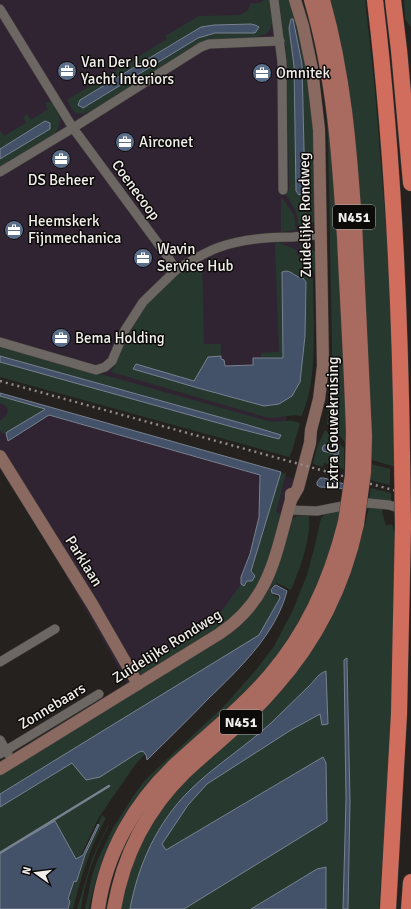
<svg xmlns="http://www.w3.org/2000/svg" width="411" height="909" viewBox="0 0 411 909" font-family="Signika,sans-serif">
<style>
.industrial{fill:#302432}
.green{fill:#27392f;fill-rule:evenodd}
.water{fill:#445269;stroke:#788190}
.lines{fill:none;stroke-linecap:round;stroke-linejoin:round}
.stream{stroke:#788190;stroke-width:2.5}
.street-casing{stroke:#403d3a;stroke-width:10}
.secondary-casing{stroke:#403d3a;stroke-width:13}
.primary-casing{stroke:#403d3a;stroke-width:15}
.highway-casing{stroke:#403d3a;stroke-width:17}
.street{stroke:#6c6763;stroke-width:9}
.secondary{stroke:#8a6961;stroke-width:12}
.primary{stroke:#a96b5f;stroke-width:14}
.highway{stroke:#d16d5d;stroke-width:16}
.rail{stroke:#918d8a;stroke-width:2.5;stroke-dasharray:2 4;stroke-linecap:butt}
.primary-bridge-casing{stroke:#403d3a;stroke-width:15;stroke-linecap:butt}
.highway-bridge-casing{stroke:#403d3a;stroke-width:17;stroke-linecap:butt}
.primary-bridge{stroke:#a96b5f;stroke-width:14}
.highway-bridge{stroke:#d16d5d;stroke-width:16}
.labels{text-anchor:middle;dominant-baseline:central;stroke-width:3;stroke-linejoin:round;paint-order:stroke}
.shield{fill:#0d0b0a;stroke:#adaaa8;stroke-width:1}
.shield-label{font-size:14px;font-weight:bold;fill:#f1eeeb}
.poi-label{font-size:15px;fill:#f1eeeb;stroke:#0d0b0a;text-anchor:start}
.street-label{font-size:15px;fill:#f1eeeb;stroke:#0d0b0a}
</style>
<rect width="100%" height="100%" fill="#25211e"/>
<!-- industrial -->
<g class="industrial">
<polygon points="0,0 283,0 299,195 301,322 283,438 0,361"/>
<polygon points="0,398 298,480 267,592 131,690 0,459"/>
</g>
<!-- green -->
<g class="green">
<path d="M 264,0 L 269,0 L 272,23 L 270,29 L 266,34 L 256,37 L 256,39 L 217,40 L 90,112 L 89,111 L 83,114 L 75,113 L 67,100 L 167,39 L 165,36 L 199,16 L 240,15 L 248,10 L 251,3 C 256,4 260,4 264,0 ZM 251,24 L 255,25 L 258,27 L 255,33 L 215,33 L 198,38 L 83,108 L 79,107 L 80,100 L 201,27 L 214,25 Z"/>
<path d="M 279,0 L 290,0 L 300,35 L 308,70 L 317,156 L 316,216 C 313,224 309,229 299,229 L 296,211 L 285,193 L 285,191 L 289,190 L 287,62 L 285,49 L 287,48 L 286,46 L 285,46 ZM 291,19 L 293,20 L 302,64 L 305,192 L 299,195 L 296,191 L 294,66 L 289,28 Z"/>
<polygon points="328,0 365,0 375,91 388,252 392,311 396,467 372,460 372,435 370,435"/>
<polygon points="404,0 411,0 411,27 405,19"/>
<polygon points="317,43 333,145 342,325 346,429 345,442 336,431 335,431 327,424 332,372 332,349 328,138 326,107"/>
<path d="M 52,101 C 59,114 65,123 53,135 L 0,167 L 0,159 L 49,129 L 45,121 L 0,149 L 0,131 L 4,136 L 26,123 L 23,117 L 27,114 L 31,120 L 48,109 L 45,103 Z"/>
<polygon points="281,199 283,199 294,215 296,230 281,232"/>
<path d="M 277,242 L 295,249 L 299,258 L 310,271 L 313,279 C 313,313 316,348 311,382 C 310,393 306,404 302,415 L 301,416 C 289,413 278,420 265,417 L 111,372 C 112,369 115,366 117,362 C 136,313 155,286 202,260 L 204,344 L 221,344 L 221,356 L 208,357 L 194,381 L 136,364 L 133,369 L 198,388 L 264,406 L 269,406 L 300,382 L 305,336 L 306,282 L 303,279 L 298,278 L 287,270 L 282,272 L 283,358 L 261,358 L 261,353 L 279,352 L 275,245 Z"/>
<polygon points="300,244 308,245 316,253 316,279 313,269 301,254"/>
<path d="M 0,347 L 90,371 L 268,421 C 280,423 288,418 300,423 L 292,451 L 289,457 L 0,377 L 0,362 L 236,428 L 279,439 L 281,435 L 248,425 L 0,356 Z"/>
<polygon points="0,396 45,408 44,410 6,433 2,433 0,430 0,421 6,416 8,410 5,405 0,403"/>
<polygon points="325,430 344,448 344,469 324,463 323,467 313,464 317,447"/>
<polygon points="371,464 390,469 390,485 370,480"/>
<polygon points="286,473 276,512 282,515 262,580 235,617 146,675 141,674 135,669 190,638 222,611 241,584 244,585 254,574 251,571 280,474"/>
<polygon points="371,488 391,493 391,503 369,500"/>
<polygon points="369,507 383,508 382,512 386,526 392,524 395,535 395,544 393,663 389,758 379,909 348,909 350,801 348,662 344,660 346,799 343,909 118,909 128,867 165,802 215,751 362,529 363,529 365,525"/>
<path d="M 341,510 C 338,524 335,538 331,551 C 316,595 294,635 265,670 C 243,695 218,718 193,739 C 178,752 163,765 151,779 C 119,816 98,861 89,909 L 85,909 L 92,876 L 97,861 L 113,828 L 134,795 L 147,778 L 224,706 L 256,670 L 274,646 L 292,612 L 307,575 L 315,545 L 321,518 L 324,515 Z"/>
<path d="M 297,516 L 309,516 C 311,540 300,568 291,590 L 277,583 L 272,586 L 270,590 L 272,594 L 280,598 L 267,620 L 261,640 L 176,720 L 135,765 L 99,817 L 72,874 L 0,909 L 0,773 L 239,625 L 292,519 Z"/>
<path d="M 102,815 L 106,818 C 90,847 81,877 73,909 L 68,909 L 70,901 L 68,900 L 74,881 L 77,880 C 84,858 93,836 102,815 Z"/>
<path d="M 108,825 L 109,825 C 95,852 85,879 81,909 L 77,909 L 92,859 Z"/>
</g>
<!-- water -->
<g class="water">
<polygon points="291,19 293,19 302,64 305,192 299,195 296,191 294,66 289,28"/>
<polygon points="251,24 255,25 259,27 255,33 215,33 198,38 83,108 78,105 80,100 201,27 214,25"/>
<polygon points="45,121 50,123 50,129 0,159 0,149"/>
<path d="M 286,271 C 292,271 296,278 303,278 L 306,282 L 305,336 L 300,382 L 292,396 L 279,404 L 264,406 L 198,388 L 133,369 L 136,364 L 194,381 L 208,357 L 221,356 L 221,359 L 224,360 L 225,366 L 253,365 L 253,358 L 283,358 L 282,272 Z"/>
<polygon points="0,356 248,425 281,435 279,439 236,428 0,362"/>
<polygon points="0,393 281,472 251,571 255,576 252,581 247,581 244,586 241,584 241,577 250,554 259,517 260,475 49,415 8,441 6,433 7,432 44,410 45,409 0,396"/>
<polygon points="324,445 337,446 339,450 338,455 323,451 322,448"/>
<polygon points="320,478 324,478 361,489 355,492 339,488 320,487 317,485 317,482"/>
<path d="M 276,585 L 287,591 C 276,634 239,669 208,699 C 188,720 167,740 147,760 L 146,755 L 143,751 L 139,752 L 100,777 L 86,780 L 72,763 L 0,807 L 0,794 L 259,635 L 280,598 L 279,595 L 272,593 L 271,590 L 274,586 Z"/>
<polygon points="347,658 350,801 348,909 343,909 346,799 344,660"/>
<path d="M 326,671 L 328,724 L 322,725 L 320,714 L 291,730 L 207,784 L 188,805 L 162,844 L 166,850 L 323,757 L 326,763 L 327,821 L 184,909 L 130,909 C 138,865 157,823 189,791 C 214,766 245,747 271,723 C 283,711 296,699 308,687 C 316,680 316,675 326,671 Z"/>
<polygon points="55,821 76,859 83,855 98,824 99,825 85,855 77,880 76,882 74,881 68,899 70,901 68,909 0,909 0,853"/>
<polygon points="326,867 326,909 251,909 317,869"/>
</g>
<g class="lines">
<!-- stream -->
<polyline class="stream" points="0,853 109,786"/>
<defs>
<g id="street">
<polyline points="274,0 282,62 283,190"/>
<path d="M 0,9 L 73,128 L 168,257 L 176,270 C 189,262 202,254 217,248 C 241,239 268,237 293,237 C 303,236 312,234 321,236"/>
<polyline points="0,172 73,128 201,47 209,44 280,41"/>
<polyline points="0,342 96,370 105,367 112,361 125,330 143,302 176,270"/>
<polyline points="288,510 317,511 353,504 368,503 389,505 411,512"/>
<polyline points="0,662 55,629"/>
<polyline points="0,740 8,754"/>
<polyline points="0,754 99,694"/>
</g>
<g id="secondary">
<polyline points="0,456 92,604 138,684"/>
<polyline points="291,500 298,488 310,443 311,430 319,399 323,366 319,130 312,69 303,26 295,0"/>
<path d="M 0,769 L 219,634 C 271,600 275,555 291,500 L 291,494"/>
</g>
<g id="primary">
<path d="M 311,0 C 334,78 339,157 344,237 C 347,302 351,367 353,432"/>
<path d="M 323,0 C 344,74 350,148 355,224 C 359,295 362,366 365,436"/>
<path d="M 98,909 C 106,852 135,802 177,763 C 208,734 242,708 270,675 C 308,631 331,578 345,522"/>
<path d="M 114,909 C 123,856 146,810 185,772 C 215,744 248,719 275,687 C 316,641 344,585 357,524"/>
</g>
<g id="highway">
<path d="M 375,0 C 393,151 400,303 402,455"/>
<polyline points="399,50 411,183"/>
<polyline points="388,909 399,714 403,526"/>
<polyline points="409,909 411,882"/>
</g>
</defs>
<!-- street casing -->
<use href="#street" class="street-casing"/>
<!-- secondary casing -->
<use href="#secondary" class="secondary-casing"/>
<!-- primary casing -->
<use href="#primary" class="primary-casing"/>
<!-- highway casing -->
<use href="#highway" class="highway-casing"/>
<!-- street -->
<use href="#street" class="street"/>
<!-- secondary -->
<use href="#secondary" class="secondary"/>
<!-- primary -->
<use href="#primary" class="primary"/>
<!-- highway -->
<use href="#highway" class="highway"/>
<!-- rail -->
<polyline class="rail" points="0,381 411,495"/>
<defs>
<g id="primary-bridge">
<polyline points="345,522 352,475 353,432"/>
<polyline points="357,524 364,472 365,436"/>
</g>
<g id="highway-bridge">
<polyline points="393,0 399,50"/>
<polyline points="402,455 403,526"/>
</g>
</defs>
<!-- primary-bridge casing -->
<use href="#primary-bridge" class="primary-bridge-casing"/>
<!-- highway-bridge casing -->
<use href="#highway-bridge" class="highway-bridge-casing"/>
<!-- primary-bridge -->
<use href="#primary-bridge" class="primary-bridge"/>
<!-- highway-bridge -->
<use href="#highway-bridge" class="highway-bridge"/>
</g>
<!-- icons -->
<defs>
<symbol id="office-disc" viewBox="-11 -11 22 22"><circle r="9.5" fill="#5c6f8a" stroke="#0d0b0a"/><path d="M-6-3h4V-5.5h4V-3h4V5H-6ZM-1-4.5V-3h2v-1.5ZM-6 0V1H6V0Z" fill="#fff"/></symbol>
</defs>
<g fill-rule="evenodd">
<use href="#office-disc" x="56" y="60" width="22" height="22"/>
<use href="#office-disc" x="251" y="62" width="22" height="22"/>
<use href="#office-disc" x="114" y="131" width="22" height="22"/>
<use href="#office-disc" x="50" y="148" width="22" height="22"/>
<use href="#office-disc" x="3" y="219" width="22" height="22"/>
<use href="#office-disc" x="132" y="247" width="22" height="22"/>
<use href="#office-disc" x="50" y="327" width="22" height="22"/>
</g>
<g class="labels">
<!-- shield labels -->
<g class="shield">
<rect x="333" y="205" width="42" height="24" rx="3"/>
<rect x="220" y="710" width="42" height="24" rx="3"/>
</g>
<g class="shield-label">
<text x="354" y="217">N451</text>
<text x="241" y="722">N451</text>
</g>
<!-- poi labels -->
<g class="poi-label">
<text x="81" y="62">Van Der Loo<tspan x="81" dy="17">Yacht Interiors</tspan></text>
<text x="276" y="73">Omnitek</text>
<text x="139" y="142">Airconet</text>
<text x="61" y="180" text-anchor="middle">DS Beheer</text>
<text x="28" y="221">Heemskerk<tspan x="28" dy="17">Fijnmechanica</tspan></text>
<text x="157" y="249">Wavin<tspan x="157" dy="17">Service Hub</tspan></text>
<text x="75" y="338">Bema Holding</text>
</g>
<!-- street labels -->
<g class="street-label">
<text transform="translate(136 190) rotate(54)">Coenecoop</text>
<text transform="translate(305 215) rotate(-91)">Zuidelijke Rondweg</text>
<text transform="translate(333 423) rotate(-90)">Extra Gouwekruising</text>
<text transform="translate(84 561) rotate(58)">Parklaan</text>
<text transform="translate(167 646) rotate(-32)">Zuidelijke Rondweg</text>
<text transform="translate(52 706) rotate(-31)">Zonnebaars</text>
</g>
</g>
<!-- north arrow -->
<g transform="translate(36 873) rotate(284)" stroke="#0d0b0a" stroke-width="3" paint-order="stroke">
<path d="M0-3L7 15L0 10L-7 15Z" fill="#f1eeeb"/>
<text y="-6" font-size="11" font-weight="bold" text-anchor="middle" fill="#f1eeeb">N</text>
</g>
</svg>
